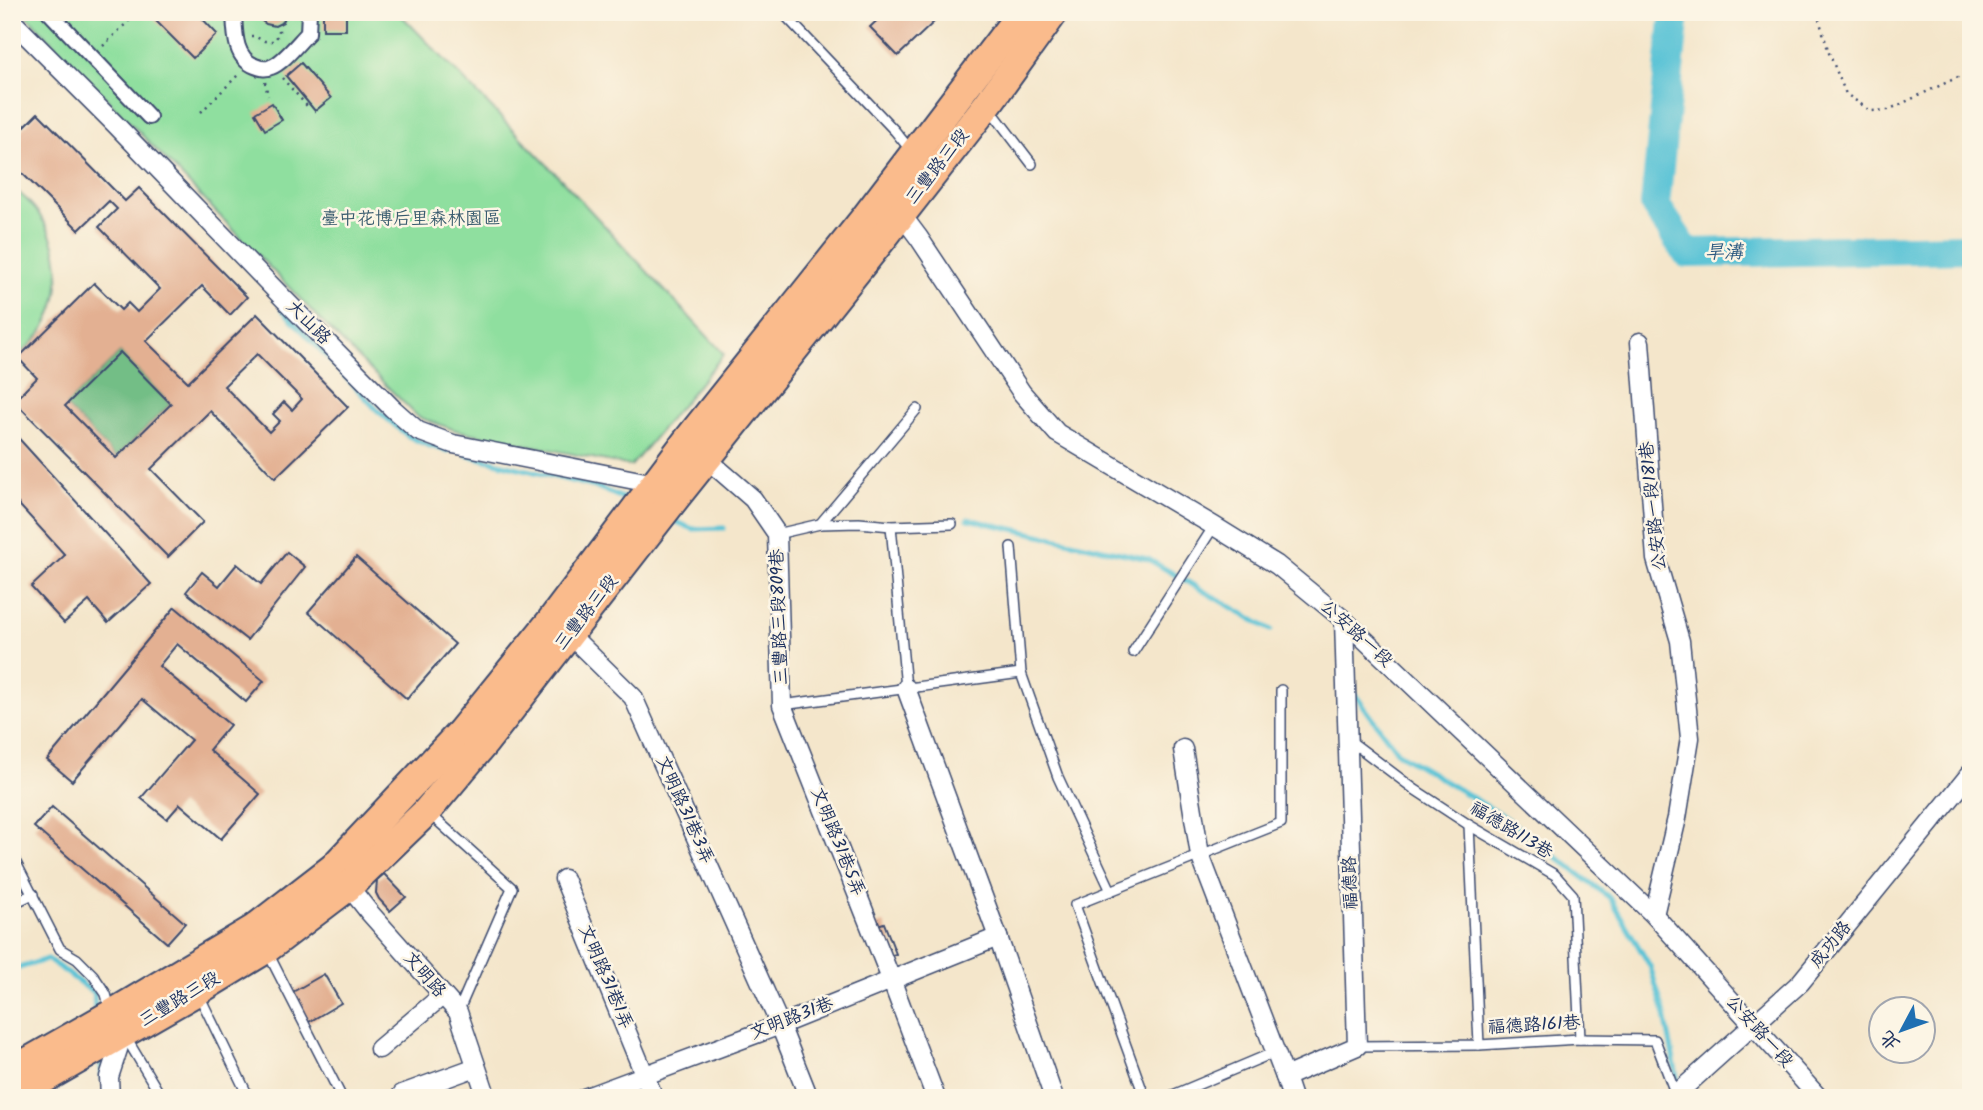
<svg xmlns="http://www.w3.org/2000/svg" width="1983" height="1110" viewBox="0 0 1983 1110" font-family="Kalam,'LXGW WenKai TC',sans-serif">
<style>
.green{fill:#8fdf9f;stroke:#55877e;stroke-width:2}
.forest{fill:#73be86;stroke:#477672;stroke-width:2}
.lines{fill:none;stroke-linecap:round;stroke-linejoin:round}
.stream{stroke:#5ac3d6;stroke-width:5}
.river{stroke:#5ac3d6;stroke-width:30}
.building{fill:#e3b092;fill-rule:evenodd}
.service-casing{stroke:#3c4a6e;stroke-width:12}
.pedestrian-casing{stroke:#3c4a6e;stroke-width:18}
.minor-casing{stroke:#3c4a6e;stroke-width:21}
.primary-casing{stroke:#3c4a6e;stroke-width:32}
.path{stroke:#3c4a6e;stroke-width:2.5;stroke-dasharray:2 5;stroke-linecap:butt}
.service{stroke:#fff;stroke-width:9}
.pedestrian{stroke:#fff;stroke-width:14}
.minor{stroke:#fff;stroke-width:18}
.primary{stroke:#fabb8c;stroke-width:28}
.labels{text-anchor:middle;dominant-baseline:central;stroke-width:5;stroke-linejoin:round;paint-order:stroke}
.street-label{font-size:18px;fill:#1b2f5e;stroke:#fcf5e5}
.park-label{font-size:18px;fill:#385b6e;stroke:#fcf5e5}
.water-label{font-size:19px;font-style:italic;fill:#2e5b82;stroke:#fcf5e5}
</style>
<rect width="100%" height="100%" fill="#fcf5e5"/>
<filter id="ink" filterUnits="userSpaceOnUse"><feTurbulence type="fractalNoise" baseFrequency=".0143" numOctaves="2"/><feDisplacementMap in="SourceGraphic" scale="14" xChannelSelector="R" yChannelSelector="G"/><feConvolveMatrix kernelMatrix="1 2 1 2 8 2 1 2 1" color-interpolation-filters="sRGB"/></filter>
<filter id="wash" filterUnits="userSpaceOnUse"><feTurbulence type="fractalNoise" baseFrequency=".00686" numOctaves="4" result="noise"/><feDisplacementMap in="SourceGraphic" scale="28" xChannelSelector="R" yChannelSelector="G"/><feGaussianBlur stdDeviation="1.57" result="paint"/><feColorMatrix in="noise" values="0 0 0 0 0 0 0 0 0 0 0 0 0 0 0 0 0 1.4 0 .05"/><feComposite in="paint" operator="in"/></filter>
<g filter="url(#wash)">
<rect width="100%" height="100%" fill="#f4e6cb"/>
<!-- green -->
<g class="green">
<polygon points="23,12 398,12 560,178 724,354 631,466 455,430 418,417 332,332"/>
<path d="M 12,188 C 19,192 24,197 29,202 C 62,237 69,293 40,334 C 33,344 21,352 12,361 Z"/>
</g>
<!-- forest -->
<polygon class="forest" points="120,352 171,404 116,458 65,406"/>
<g class="lines">
<!-- stream -->
<g class="stream">
<polyline points="282,309 377,410 408,436 427,445 448,451"/>
<polyline points="467,455 599,488 629,501"/>
<polyline points="670,519 693,529 724,528"/>
<polyline points="968,519 1148,559 1271,630"/>
<polyline points="1351,689 1398,753 1506,818 1610,898 1650,966 1665,1015 1679,1087"/>
<polyline points="12,970 48,959 94,993 95,1012"/>
<polyline points="100,1056 102,1078"/>
</g>
<!-- river -->
<polyline class="river" points="1675,12 1655,205 1687,253 1971,248"/>
</g>
<g id="blocks">
<!-- building -->
<g class="building">
<polygon points="162,12 196,12 217,34 193,58 155,20"/>
<polygon points="258,12 287,12 283,22 275,26 266,24 262,21"/>
<rect x="323" y="12" width="23" height="18"/>
<polygon points="886,12 925,12 934,22 898,56 870,27"/>
<polygon points="301,63 331,98 315,111 286,76"/>
<polygon points="272,103 282,120 265,130 255,113"/>
<path d="M 38,113 L 125,201 L 139,188 L 247,297 L 230,315 L 202,286 L 146,341 L 188,382 L 257,314 L 348,407 L 275,478 L 210,411 L 151,469 L 203,522 L 168,557 L 14,401 L 37,378 L 18,358 L 94,283 L 121,310 L 128,303 L 137,312 L 160,289 L 99,227 L 117,209 L 109,201 L 79,230 L 12,163 L 12,139 ZM 120,352 L 171,404 L 116,458 L 65,406 ZM 257,354 L 302,399 L 292,410 L 284,402 L 273,414 L 280,421 L 269,432 L 224,386 Z"/>
<polygon points="12,431 151,584 108,623 89,601 64,623 31,587 65,555 12,497"/>
<polygon points="287,552 305,567 247,640 186,592 202,572 219,586 237,564 261,584"/>
<polygon points="356,557 455,644 407,699 308,612"/>
<polygon points="175,607 264,681 246,702 177,644 159,666 230,725 209,750 260,794 221,839 180,804 167,819 141,798 191,740 142,699 72,781 47,760"/>
<polygon points="52,807 185,923 167,943 34,827"/>
<polygon points="384,874 406,897 390,911 379,899 376,893 377,880"/>
<polygon points="884,923 896,954 885,957 874,926"/>
<polygon points="324,974 341,1003 309,1022 291,993"/>
</g>
</g>
</g>
<g filter="url(#ink)">
<use href="#blocks" fill-opacity="0" stroke="#3c4a6e" stroke-width="2"/>
<g class="lines">
<defs>
<g id="service">
<polyline points="782,12 895,131 912,152"/>
<polyline points="990,109 1032,164"/>
<polyline points="820,524 917,409"/>
<polyline points="891,526 906,688"/>
<polyline points="777,534 820,524 859,523 891,526 952,524"/>
<polyline points="1011,547 1021,673 1058,777 1111,891"/>
<polyline points="1133,652 1214,526"/>
<polyline points="782,705 1021,673"/>
<polyline points="1349,740 1414,789 1469,825 1555,875 1573,895 1580,1039"/>
<polyline points="430,814 512,888 458,1012"/>
<polyline points="1469,825 1479,1045"/>
<polyline points="12,855 60,949 77,959 93,975 106,994 110,1009"/>
<polyline points="12,904 33,894"/>
<polyline points="267,951 342,1098"/>
<polyline points="199,995 249,1098"/>
<polyline points="125,1036 162,1098"/>
<polyline points="1357,1046 1479,1045 1580,1039 1655,1040 1676,1095"/>
<polyline points="1145,1098 1075,905 1281,823 1281,690"/>
<polyline points="1166,1098 1275,1052"/>
</g>
<g id="pedestrian">
<polyline points="49,12 149,117"/>
<path d="M 234,12 C 235,32 234,58 255,66 C 260,68 265,70 271,67 C 283,63 299,42 308,33 L 309,12"/>
</g>
<g id="minor">
<polyline points="12,21 116,125 284,299 392,408 418,431 453,444 655,484 660,487"/>
<polyline points="894,209 901,214 919,238 1022,393 1057,433 1214,526 1277,565 1344,620 1654,915 1819,1098"/>
<polyline points="1640,342 1656,559 1680,641 1690,738 1677,818 1654,915"/>
<polyline points="700,453 753,499 777,534 782,705 891,979 936,1098"/>
<polyline points="562,629 570,635 633,697 780,1025 809,1098"/>
<polyline points="906,688 998,937 1054,1098"/>
<polyline points="1183,749 1200,855 1285,1077"/>
<polyline points="343,879 369,912 458,1012 487,1098"/>
<polyline points="564,879 654,1098"/>
<polyline points="379,1049 443,995"/>
<polyline points="402,1094 476,1067"/>
<polyline points="110,1098 109,1077 123,1034 121,1031"/>
<polyline points="584,1098 780,1025 998,937"/>
<polyline points="1292,1098 1285,1077 1357,1046 1344,620"/>
<polyline points="1672,1098 1800,983 1971,773"/>
</g>
<g id="primary">
<polyline points="12,1071 112,1014 254,929 333,868 461,732 551,621 687,441 865,218 1022,12"/>
<polyline points="12,1097 197,991 266,949 349,886 427,811 485,742 676,497 886,234 987,105 1054,12"/>
</g>
</defs>
<!-- service casing -->
<use href="#service" class="service-casing"/>
<!-- pedestrian casing -->
<use href="#pedestrian" class="pedestrian-casing"/>
<!-- minor casing -->
<use href="#minor" class="minor-casing"/>
<!-- primary casing -->
<use href="#primary" class="primary-casing"/>
<!-- path -->
<g class="path">
<polyline points="1817,12 1829,53 1846,94 1871,111 1888,110 1971,71"/>
<polyline points="251,36 254,36 264,41 274,41 279,34 279,24"/>
<polyline points="103,46 138,12"/>
<polyline points="282,78 308,107 311,105"/>
<polyline points="265,82 268,96"/>
<polyline points="201,112 239,74"/>
</g>
<!-- service -->
<use href="#service" class="service"/>
<!-- pedestrian -->
<use href="#pedestrian" class="pedestrian"/>
<!-- minor -->
<use href="#minor" class="minor"/>
<!-- primary -->
<use href="#primary" class="primary"/>
</g>
</g>
<g class="labels">
<!-- street labels -->
<g class="street-label">
<text transform="translate(938 167) rotate(-52)">三豐路三段</text>
<text transform="translate(308 323) rotate(45)">大山路</text>
<text transform="translate(1654 506) rotate(-96)">公安路一段181巷</text>
<text transform="translate(587 613) rotate(-52)">三豐路三段</text>
<text transform="translate(780 617) rotate(-92)">三豐路三段809巷</text>
<text transform="translate(1356 634) rotate(42)">公安路一段</text>
<text transform="translate(684 810) rotate(66)">文明路31巷3弄</text>
<text transform="translate(1511 831) rotate(31)">福德路113巷</text>
<text transform="translate(837 842) rotate(68)">文明路31巷5弄</text>
<text transform="translate(1351 883) rotate(-92)">福德路</text>
<text transform="translate(1831 945) rotate(-51)">成功路</text>
<text transform="translate(424 975) rotate(49)">文明路</text>
<text transform="translate(605 977) rotate(67)">文明路31巷1弄</text>
<text transform="translate(180 1000) rotate(-31)">三豐路三段</text>
<text transform="translate(792 1019) rotate(-21)">文明路31巷</text>
<text transform="translate(1534 1026) rotate(-3)">福德路161巷</text>
<text transform="translate(1759 1032) rotate(48)">公安路一段</text>
</g>
<!-- park labels -->
<g class="park-label">
<text x="411" y="219">臺中花博后里森林園區</text>
</g>
<!-- water labels -->
<g class="water-label">
<text transform="translate(1724 253) rotate(-1)">旱溝</text>
</g>
</g>
<!-- margin -->
<rect width="1983" height="1110" fill="none" stroke="#fcf5e5" stroke-width="42"/>
<!-- north arrow -->
<g transform="translate(1902 1030) rotate(229)"><circle r="33" fill="#fcf5e5" stroke="#a2a6af" stroke-width="2"/>
<path d="M0-5L12 26L0 18L-12 26Z" fill="#1f6fb2"/>
<text y="-10" font-size="19" font-weight="bold" text-anchor="middle" fill="#1b2f5e">北</text>
</g>
</svg>
